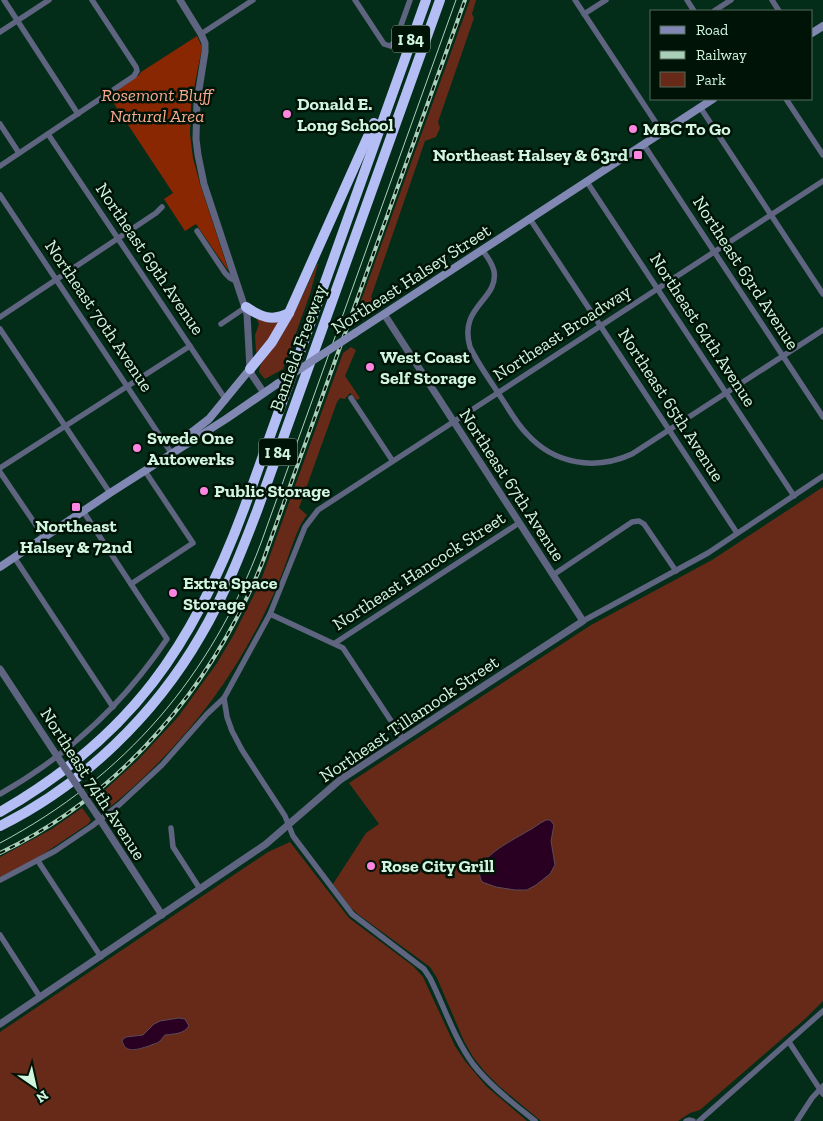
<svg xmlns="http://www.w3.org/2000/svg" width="823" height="1121" viewBox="0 0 823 1121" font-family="'Zilla Slab',serif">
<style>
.green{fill:#672a19}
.forest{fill:#892702}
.water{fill:#290022;stroke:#5b4a5a}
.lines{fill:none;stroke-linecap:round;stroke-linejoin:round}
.minor{stroke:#5f6480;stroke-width:5.5}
.tertiary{stroke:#5f6480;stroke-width:7}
.secondary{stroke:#8188b4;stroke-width:8}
.motorway{stroke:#b4bef5;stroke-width:10}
.tram{stroke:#aacfb8;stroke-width:1}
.rail-casing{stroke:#aacfb8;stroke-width:4}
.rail{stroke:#001307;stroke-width:2;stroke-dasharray:5.5;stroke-linecap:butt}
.tertiary-bridge{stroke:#5f6480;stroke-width:7}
.secondary-bridge{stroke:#8188b4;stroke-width:8}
.poi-dot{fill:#fe86e0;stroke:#001307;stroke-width:2}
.labels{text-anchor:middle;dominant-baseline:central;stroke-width:5;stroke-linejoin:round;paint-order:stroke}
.shield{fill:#001307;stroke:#92b19e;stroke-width:1}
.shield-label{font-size:16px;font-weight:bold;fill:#d1f5de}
.park-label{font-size:18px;font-style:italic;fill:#faa991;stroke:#001307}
.poi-label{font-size:18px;font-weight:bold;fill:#d1f5de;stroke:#001307;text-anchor:start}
.street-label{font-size:18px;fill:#d1f5de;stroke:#001307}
</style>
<rect width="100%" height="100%" fill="#032d19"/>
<!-- green -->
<g class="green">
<polygon points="470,0 476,0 472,14 474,18 438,122 440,128 436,137 425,141 371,297 378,307 353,323"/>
<path d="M 317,264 L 318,264 L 310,294 L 283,369 L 265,379 L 259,372 C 259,362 271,352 277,343 C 293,318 305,291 317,264 Z"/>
<polygon points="256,318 270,323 280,321 276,330 256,353 255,335 259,324"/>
<path d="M 351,347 L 356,350 L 345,376 L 360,398 L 357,400 L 350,393 L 345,399 L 340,398 L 337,402 L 299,508 L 307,515 C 297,528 293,544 287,560 C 281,577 274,595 265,612 C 227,691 172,757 104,812 L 102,811 L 95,799 L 138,760 L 178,717 L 217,663 L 233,636 L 260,583 L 343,353 Z"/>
<polygon points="823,487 823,1001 805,1019 700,1110 690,1113 678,1121 541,1121 499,1086 485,1072 473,1057 464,1041 437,978 430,967 359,915 351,908 333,884 366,833 379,824 349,783 591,625 712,560"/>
<polygon points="82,808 91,820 88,824 36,859 0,877 0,857 52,829"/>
<polygon points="290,842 349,918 413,966 423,977 455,1046 465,1061 486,1086 527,1121 0,1121 0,1032 268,852"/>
</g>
<!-- forest -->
<polygon class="forest" points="197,36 201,45 201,53 191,104 190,134 193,158 200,184 229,272 196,224 185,231 164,199 173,193 109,96 139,75 141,72"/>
<!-- water -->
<g class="water">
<path d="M 546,820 L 550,820 L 554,825 L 551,841 L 555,865 L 550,874 L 536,885 L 527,890 L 515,890 L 496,887 L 482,882 C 469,860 512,841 526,832 C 533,829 539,823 546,820 Z"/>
<path d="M 179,1018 L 185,1019 L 189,1026 C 184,1034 174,1034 165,1035 C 163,1037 162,1039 160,1041 C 157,1044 152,1044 149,1046 C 138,1049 125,1055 122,1040 L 126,1037 L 143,1035 L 154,1024 L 160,1021 Z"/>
</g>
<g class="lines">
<!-- minor -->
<g class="minor">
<polyline points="4,0 78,114"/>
<polyline points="355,0 384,44 390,46 395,42 410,0"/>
<polyline points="575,0 662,132"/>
<polyline points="687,0 694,11"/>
<polyline points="772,0 779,11"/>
<polyline points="714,11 731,0"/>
<polyline points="584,14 606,0"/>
<polyline points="0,32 49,0"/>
<polyline points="201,34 253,0"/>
<polyline points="786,99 823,155"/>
<polyline points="700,107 823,294"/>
<polyline points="0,124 19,153"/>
<polyline points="48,134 226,400"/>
<polyline points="644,145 823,417"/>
<polyline points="0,166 134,76 137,71 136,67 92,0"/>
<polyline points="587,182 794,496"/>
<polyline points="0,195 172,454"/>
<polyline points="530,219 737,533"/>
<polyline points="197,231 225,273 230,278 236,281"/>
<path d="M 482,250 C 487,256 492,263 494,271 C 499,300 458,306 470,347 C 478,364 490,380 500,396 C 509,409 516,423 527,434 C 554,464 595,471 632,454 L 823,330"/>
<polyline points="0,317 156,213 162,207"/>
<polyline points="221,324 246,307"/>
<polyline points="0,329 110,493"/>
<polyline points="351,398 392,460"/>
<polyline points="0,468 190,346"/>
<polyline points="0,472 44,537"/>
<polyline points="14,557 113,707"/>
<polyline points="553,575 632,522 639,521 644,524 676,571"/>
<polyline points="131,584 193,543 145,471"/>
<polyline points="270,614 343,648 403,739"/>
<polyline points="583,621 708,553 823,476"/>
<polyline points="335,643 519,523"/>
<path d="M 224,698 L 227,717 L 232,731 L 242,750 L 285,816 L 293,836 L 352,914 L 424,969 L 430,978 C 444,1006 454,1038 473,1064 C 490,1086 513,1103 535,1121"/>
<path d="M 0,794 C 67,756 124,703 167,639 L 83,511"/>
<polyline points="171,828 173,847 200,889"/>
<polyline points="38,861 101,957"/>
<polyline points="0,880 55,851 92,826 120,804 162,765 207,714 224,698 270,614 305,527 318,510 823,181"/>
<polyline points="0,935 40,997"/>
<polyline points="789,1042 823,1094"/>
<polyline points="686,1121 689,1120 693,1121"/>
<polyline points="699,1121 823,1011"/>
<polyline points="797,1121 812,1098 823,1086"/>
</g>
<!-- tertiary -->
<g class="tertiary">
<polyline points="180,0 201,34 205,43 205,52 197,102 196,139 198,155 204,184 247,314 250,369 252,375 264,393"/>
<polyline points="0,669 61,762"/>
<polyline points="97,815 162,915"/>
<polyline points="0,1024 266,844 340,780 583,621 384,314"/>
</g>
<!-- secondary -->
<g class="secondary">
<polyline points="812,33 823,26"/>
<polyline points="355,333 713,99"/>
<polyline points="179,447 191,433 209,419 250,369"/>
<polyline points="0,567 110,493 226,419 277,384"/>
</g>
<!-- motorway -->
<g class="motorway">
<path d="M 246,307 C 261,317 272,322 289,313"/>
<polyline points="250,369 272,342 289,313 374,123"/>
<path d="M 0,812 C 131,737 194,645 245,506 L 426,0"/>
<path d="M 0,826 C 83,785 155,715 201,635 C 224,596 241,553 257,511 L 440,0"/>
</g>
<!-- tram -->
<path class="tram" d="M 0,843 C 126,776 211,676 261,543 L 456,0"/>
<defs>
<path id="rail" d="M 0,853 C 123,794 213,685 263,561 L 465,0"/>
</defs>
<!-- rail casing -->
<use href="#rail" class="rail-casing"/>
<!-- rail -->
<use href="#rail" class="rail"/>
<!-- tertiary-bridge -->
<polyline class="tertiary-bridge" points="61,762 97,815"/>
<!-- secondary-bridge -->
<polyline class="secondary-bridge" points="277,384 355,333"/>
</g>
<!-- markers -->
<g class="poi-dot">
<circle cx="287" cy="114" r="5"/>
<circle cx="633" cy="129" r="5"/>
<rect x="633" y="150" width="10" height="10" rx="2.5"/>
<circle cx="370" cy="367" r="5"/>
<circle cx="137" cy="448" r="5"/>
<circle cx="204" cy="491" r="5"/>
<rect x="71" y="502" width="10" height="10" rx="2.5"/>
<circle cx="173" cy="593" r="5"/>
<circle cx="371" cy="866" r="5"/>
</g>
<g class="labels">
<!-- shield labels -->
<g class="shield">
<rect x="392" y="25.5" width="38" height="27" rx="4"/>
<rect x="259" y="438.5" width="38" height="27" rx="4"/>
</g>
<g class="shield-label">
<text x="411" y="39">I 84</text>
<text x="278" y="452">I 84</text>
</g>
<!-- park labels -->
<g class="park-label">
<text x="157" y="95">Rosemont Bluff<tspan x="157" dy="21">Natural Area</tspan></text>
</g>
<!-- poi labels -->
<g class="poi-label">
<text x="297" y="104">Donald E.<tspan x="297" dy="21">Long School</tspan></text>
<text x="643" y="129">MBC To Go</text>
<text x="628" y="155" text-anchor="end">Northeast Halsey &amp; 63rd</text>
<text x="380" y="357">West Coast<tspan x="380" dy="21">Self Storage</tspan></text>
<text x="147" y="438">Swede One<tspan x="147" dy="21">Autowerks</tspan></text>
<text x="214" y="491">Public Storage</text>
<text x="76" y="526" text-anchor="middle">Northeast<tspan x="76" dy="21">Halsey &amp; 72nd</tspan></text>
<text x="183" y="583">Extra Space<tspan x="183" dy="21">Storage</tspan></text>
<text x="381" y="866">Rose City Grill</text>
</g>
<!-- street labels -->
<g class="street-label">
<text transform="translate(150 259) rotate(56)">Northeast 69th Avenue</text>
<text transform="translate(746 273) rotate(57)">Northeast 63rd Avenue</text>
<text transform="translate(411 279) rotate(-33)">Northeast Halsey Street</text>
<text transform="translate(99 316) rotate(56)">Northeast 70th Avenue</text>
<text transform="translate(703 330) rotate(57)">Northeast 64th Avenue</text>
<text transform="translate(562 333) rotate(-33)">Northeast Broadway</text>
<text transform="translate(298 348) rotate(-70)">Banfield Freeway</text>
<text transform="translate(671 405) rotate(57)">Northeast 65th Avenue</text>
<text transform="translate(512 485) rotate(57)">Northeast 67th Avenue</text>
<text transform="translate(419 571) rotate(-33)">Northeast Hancock Street</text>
<text transform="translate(409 719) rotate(-34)">Northeast Tillamook Street</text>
<text transform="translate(93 784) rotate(57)">Northeast 74th Avenue</text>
</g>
</g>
<!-- legend -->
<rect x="650" y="10" width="162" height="90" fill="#001307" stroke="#546d5d"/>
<rect x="660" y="26" width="25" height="8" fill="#8188b4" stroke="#546d5d"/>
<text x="696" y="35" font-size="15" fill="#d1f5de">Road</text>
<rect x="660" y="51" width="25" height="8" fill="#aacfb8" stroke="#546d5d"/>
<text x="696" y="60" font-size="15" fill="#d1f5de">Railway</text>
<rect x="660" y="72" width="25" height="15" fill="#672a19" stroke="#546d5d"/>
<text x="696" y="85" font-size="15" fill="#d1f5de">Park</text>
<!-- north arrow -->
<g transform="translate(35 1086) rotate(146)" stroke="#001307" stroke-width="4" paint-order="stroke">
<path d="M0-4L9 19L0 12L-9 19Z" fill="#d1f5de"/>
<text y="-8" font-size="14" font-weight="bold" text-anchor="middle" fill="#d1f5de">N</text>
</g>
</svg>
